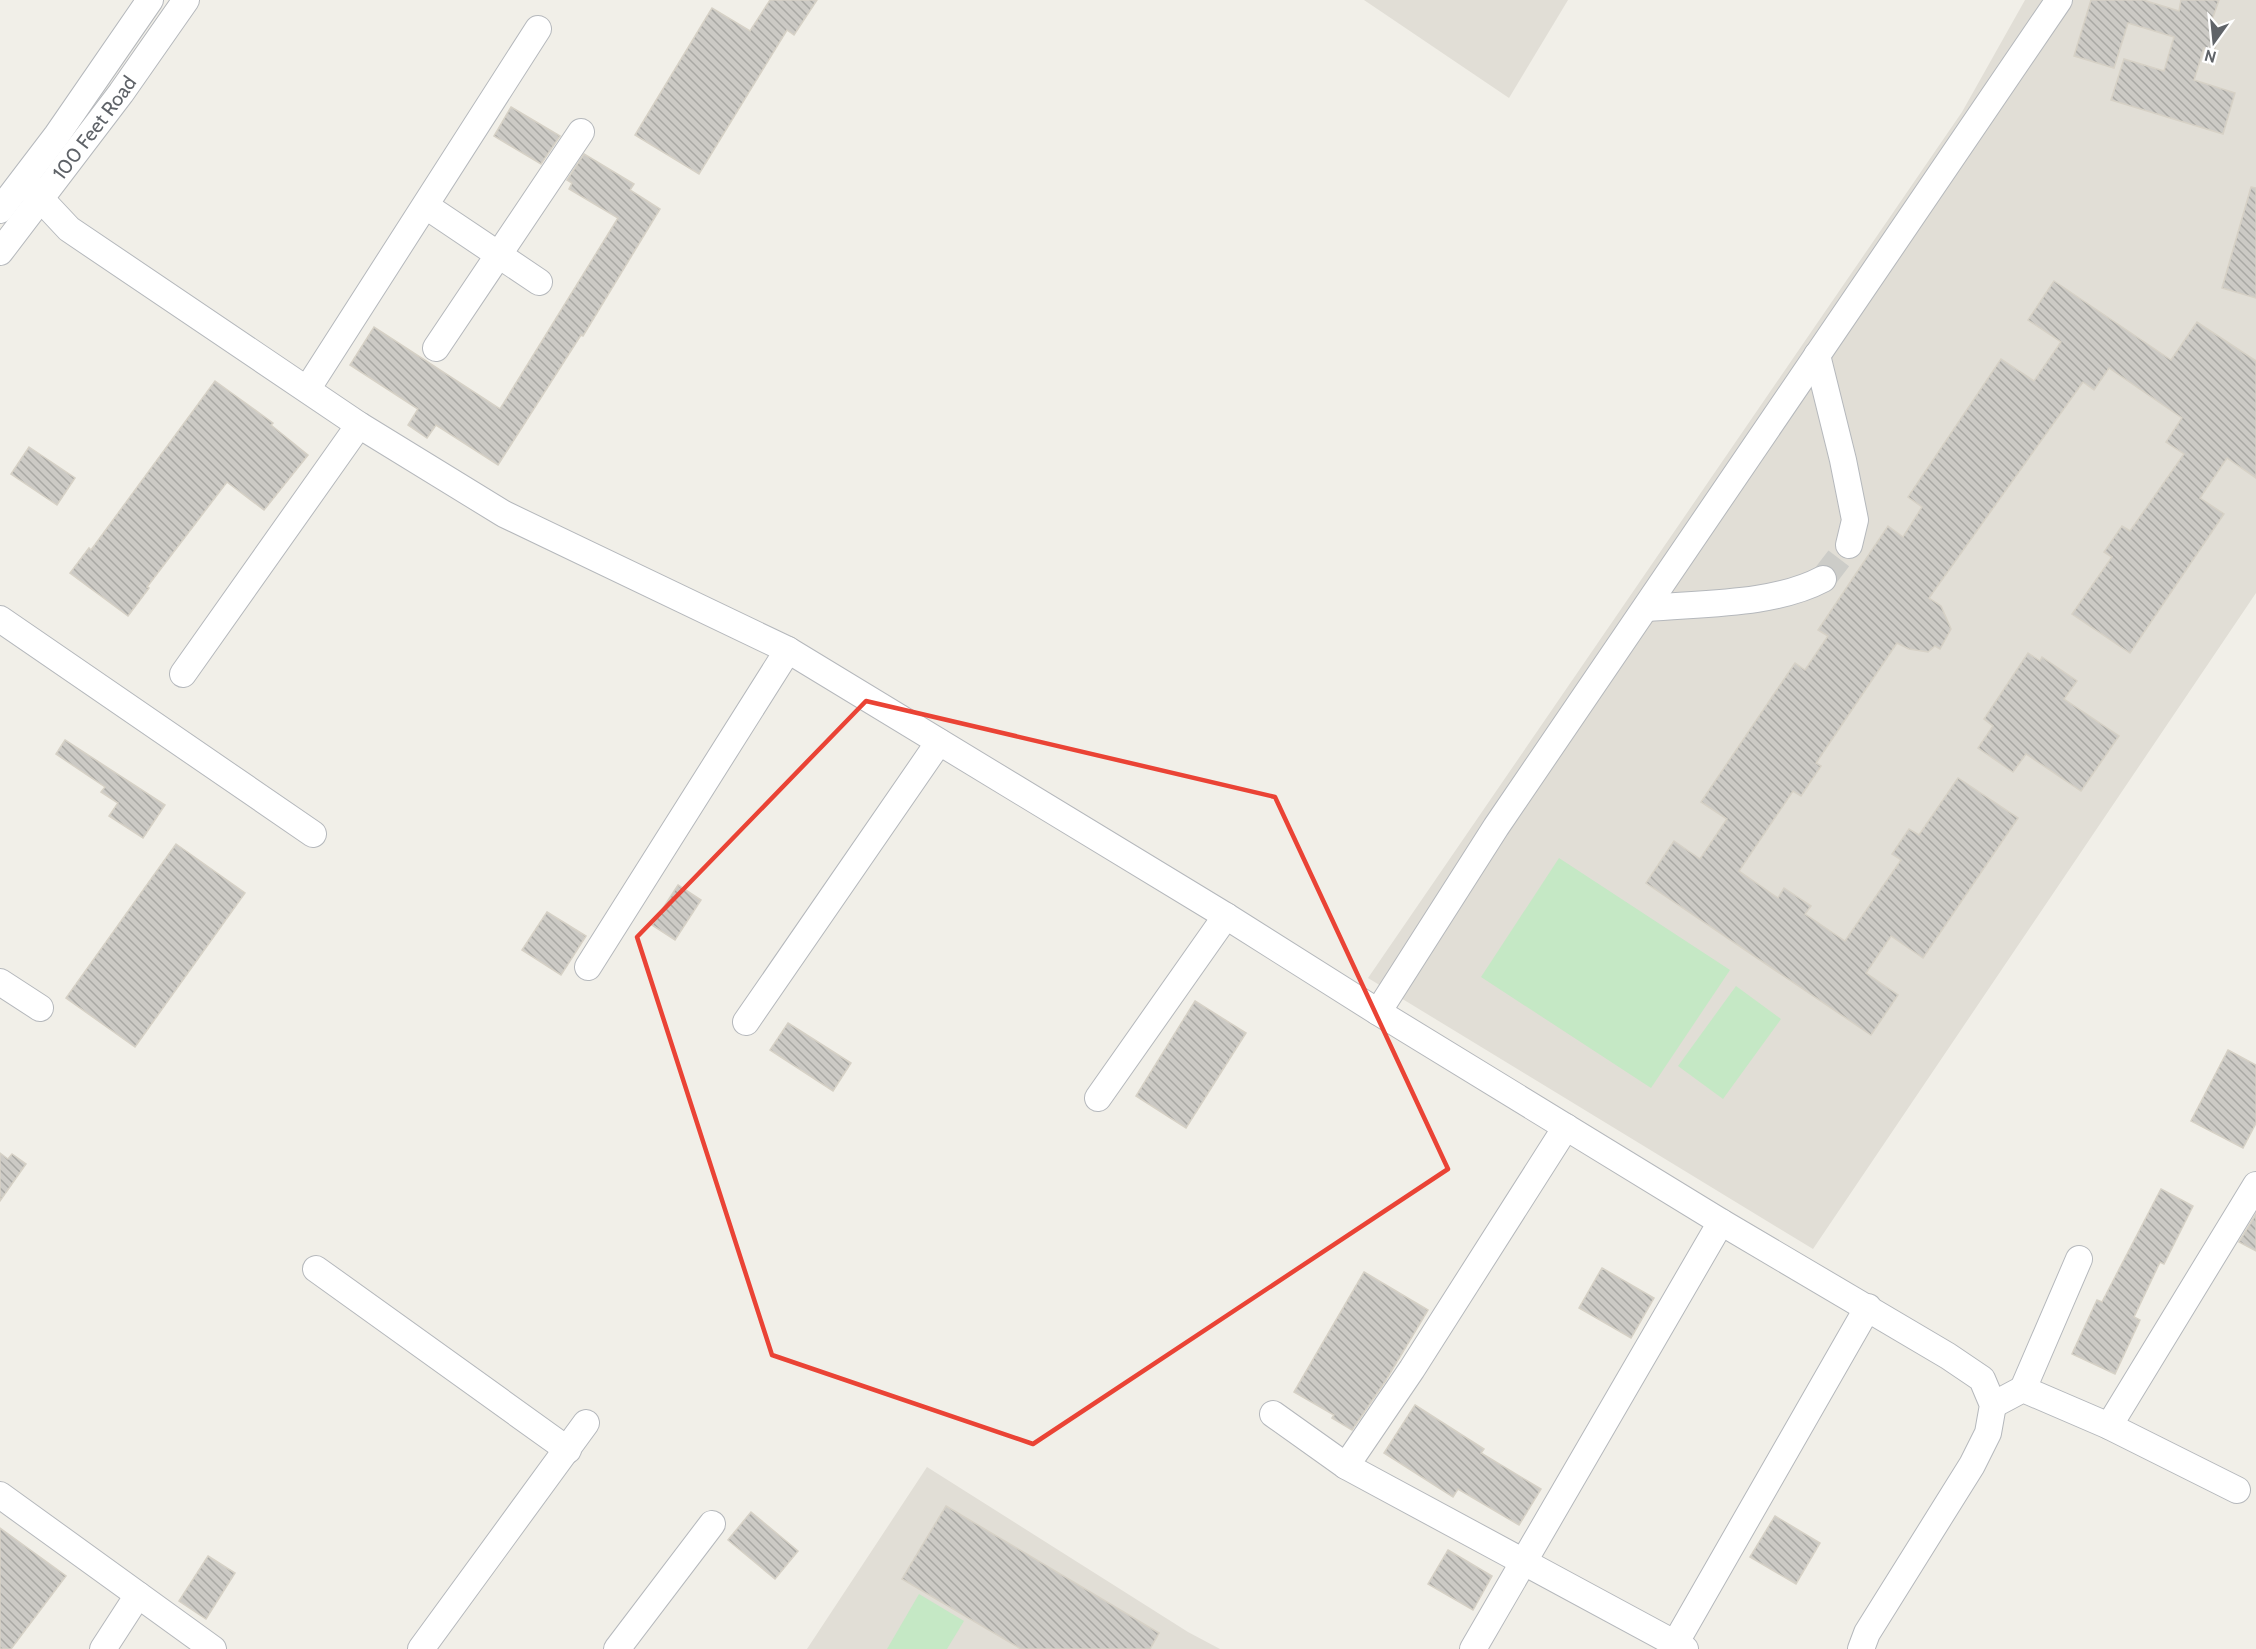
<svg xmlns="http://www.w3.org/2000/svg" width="2256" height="1649" viewBox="0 0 2256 1649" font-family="Cabin,sans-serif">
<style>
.education{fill:#e1ded6}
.garden{fill:#c5e8c5}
.building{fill:url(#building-back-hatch);stroke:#d6d1c6;stroke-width:1.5}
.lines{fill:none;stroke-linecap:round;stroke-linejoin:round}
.minor-tunnel{stroke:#ccccc8;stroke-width:26;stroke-dasharray:26 13;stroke-linecap:butt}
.minor-casing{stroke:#b5b8bc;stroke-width:28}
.minor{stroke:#fff;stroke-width:26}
.marked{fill:none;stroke:#ea4335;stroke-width:4.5;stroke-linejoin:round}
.labels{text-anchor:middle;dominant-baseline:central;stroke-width:4.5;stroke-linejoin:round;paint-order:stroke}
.street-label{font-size:20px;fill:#5f6368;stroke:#fff}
</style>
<defs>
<pattern id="building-back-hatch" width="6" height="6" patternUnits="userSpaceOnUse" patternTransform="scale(1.5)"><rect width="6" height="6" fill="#cccac5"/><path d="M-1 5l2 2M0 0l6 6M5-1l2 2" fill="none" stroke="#a9a8a4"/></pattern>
</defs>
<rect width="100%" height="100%" fill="#f1efe8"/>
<!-- education -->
<g class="education">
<polygon points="1364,0 1568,0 1509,98"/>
<polygon points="2025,0 2256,0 2256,593 1813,1249 1368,978 1962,112"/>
<polygon points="927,1467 1188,1632 1220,1649 807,1649"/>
</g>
<!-- garden -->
<g class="garden">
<polygon points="1559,858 1730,970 1651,1088 1481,977"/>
<polygon points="1736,986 1781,1019 1723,1099 1678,1066"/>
<polygon points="919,1594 964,1621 947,1649 887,1649"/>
</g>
<!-- building -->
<g class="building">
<polygon points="770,0 817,0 794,35 787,30 699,174 635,135 712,8 750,31"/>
<polygon points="2091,0 2143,0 2179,11 2181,0 2219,0 2211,23 2222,26 2214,51 2204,48 2194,80 2235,93 2223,134 2111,100 2124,59 2164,71 2174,37 2128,23 2114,68 2074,56"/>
<polygon points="511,107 560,136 541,164 494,136"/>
<polygon points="584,154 634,184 630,190 660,209 583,336 581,335 498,465 436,425 427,438 408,425 418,409 350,365 374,327 500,409 618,218 569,189 572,183 567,180"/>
<polygon points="2251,187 2256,188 2256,298 2222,288"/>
<polygon points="2054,281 2171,360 2197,322 2256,361 2256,478 2227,458 2200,498 2224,514 2130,653 2072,614 2112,557 2104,552 2122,526 2130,531 2184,454 2166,442 2182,418 2109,368 2094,390 2083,382 1929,598 1941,606 1951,629 1940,649 1935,646 1928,652 1909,649 1897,643 1816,763 1821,766 1801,796 1793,791 1739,871 1778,898 1784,888 1811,906 1805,914 1845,941 1901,860 1892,854 1909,829 1919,835 1958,778 2018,818 1923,958 1891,936 1866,973 1898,995 1871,1035 1646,883 1674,841 1700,859 1727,819 1701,802 1795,663 1805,670 1828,636 1818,630 1888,526 1903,537 1922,507 1908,497 2001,359 2034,381 2061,342 2028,320"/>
<polygon points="215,381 273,423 271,425 308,455 264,510 227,482 147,587 149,588 128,616 70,573 89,548 91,550"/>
<polygon points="29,447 75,478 57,505 11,474"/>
<polygon points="2028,653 2040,661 2042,657 2077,681 2064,699 2119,736 2081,791 2026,754 2013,772 1978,748 1993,726 1984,719"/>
<polygon points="65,740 165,805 143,838 109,816 118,803 101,792 105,787 56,754"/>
<polygon points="176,844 245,893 135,1047 66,998"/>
<polygon points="678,885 701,900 675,940 652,925"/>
<polygon points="547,912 586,936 561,975 522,950"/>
<polygon points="1195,1001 1246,1033 1186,1128 1136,1096"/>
<polygon points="788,1023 851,1063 833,1091 770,1050"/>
<polygon points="2228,1050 2256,1065 2256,1123 2243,1148 2191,1121"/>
<polygon points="0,1153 8,1159 12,1154 26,1164 0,1201"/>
<polygon points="2161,1189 2193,1206 2164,1264 2160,1262 2134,1317 2140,1320 2115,1374 2072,1354 2097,1300 2102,1302"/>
<polygon points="2256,1214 2256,1251 2239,1242"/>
<polygon points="1602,1268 1654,1298 1631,1338 1579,1308"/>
<polygon points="1364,1272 1428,1310 1386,1380 1352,1430 1332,1418 1334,1415 1294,1392"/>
<polygon points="1415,1405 1484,1449 1481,1453 1541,1489 1519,1525 1458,1489 1453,1497 1384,1453"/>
<polygon points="946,1506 1159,1633 1150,1649 1021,1649 902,1579"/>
<polygon points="751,1512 798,1551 775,1579 728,1540"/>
<polygon points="1775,1516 1820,1543 1796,1584 1750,1557"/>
<polygon points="0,1528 66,1576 11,1649 0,1649"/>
<polygon points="1448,1550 1492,1576 1473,1610 1428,1584"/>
<polygon points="208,1556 235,1573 206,1619 179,1601"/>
</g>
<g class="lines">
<!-- minor-tunnel -->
<polyline class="minor-tunnel" points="1823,579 1849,545"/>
<defs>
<g id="minor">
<polyline points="24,181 69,229 359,425 504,514 788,650 1226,916 1378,1012 1721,1222 1948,1356 1982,1379 1993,1405 1988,1433 1972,1465 1867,1633 1861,1649"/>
<polyline points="426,206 539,282"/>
<polyline points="0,210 57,135 150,0"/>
<path id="s1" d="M 0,252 L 121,93 L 186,0"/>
<polyline points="436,348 581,132"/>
<polyline points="1817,355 1843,460 1855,520 1849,545"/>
<polyline points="308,388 538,29"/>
<path d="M 1647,608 C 1703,603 1774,605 1823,579"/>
<polyline points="0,619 313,834"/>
<polyline points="183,674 359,425"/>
<polyline points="588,967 788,650"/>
<polyline points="0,982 40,1008"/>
<polyline points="1378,1012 1496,827 2059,0"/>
<polyline points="746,1022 939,742"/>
<polyline points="1098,1098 1226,916"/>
<polyline points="316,1269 568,1450"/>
<polyline points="2023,1389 2079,1259"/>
<polyline points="1993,1405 2023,1389 2109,1426 2237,1490"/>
<polyline points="1273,1414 1346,1466 1685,1649"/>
<polyline points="2109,1426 2256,1185"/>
<polyline points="1346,1466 1412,1369 1566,1127"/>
<polyline points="0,1495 213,1649"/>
<polyline points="103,1649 138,1595"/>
<polyline points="421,1649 586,1423"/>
<polyline points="617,1649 712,1524"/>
<polyline points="1473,1649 1721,1222"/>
<polyline points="1672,1649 1868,1307"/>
</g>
</defs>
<!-- minor casing -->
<use href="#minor" class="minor-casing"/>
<!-- minor -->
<use href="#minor" class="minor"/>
</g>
<!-- marked area -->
<path class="marked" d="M 866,701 L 1275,797 L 1448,1169 L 1033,1444 L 772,1355 L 637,937 Z"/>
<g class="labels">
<!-- street labels -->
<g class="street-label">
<text stroke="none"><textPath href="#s1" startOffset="156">100 Feet Road</textPath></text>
</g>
</g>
<!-- north arrow -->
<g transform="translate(2214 42) rotate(195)" stroke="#ffffff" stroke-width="4.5" paint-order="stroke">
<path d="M0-4.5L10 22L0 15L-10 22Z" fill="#5f6368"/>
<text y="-9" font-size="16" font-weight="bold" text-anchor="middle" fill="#5f6368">N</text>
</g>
</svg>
